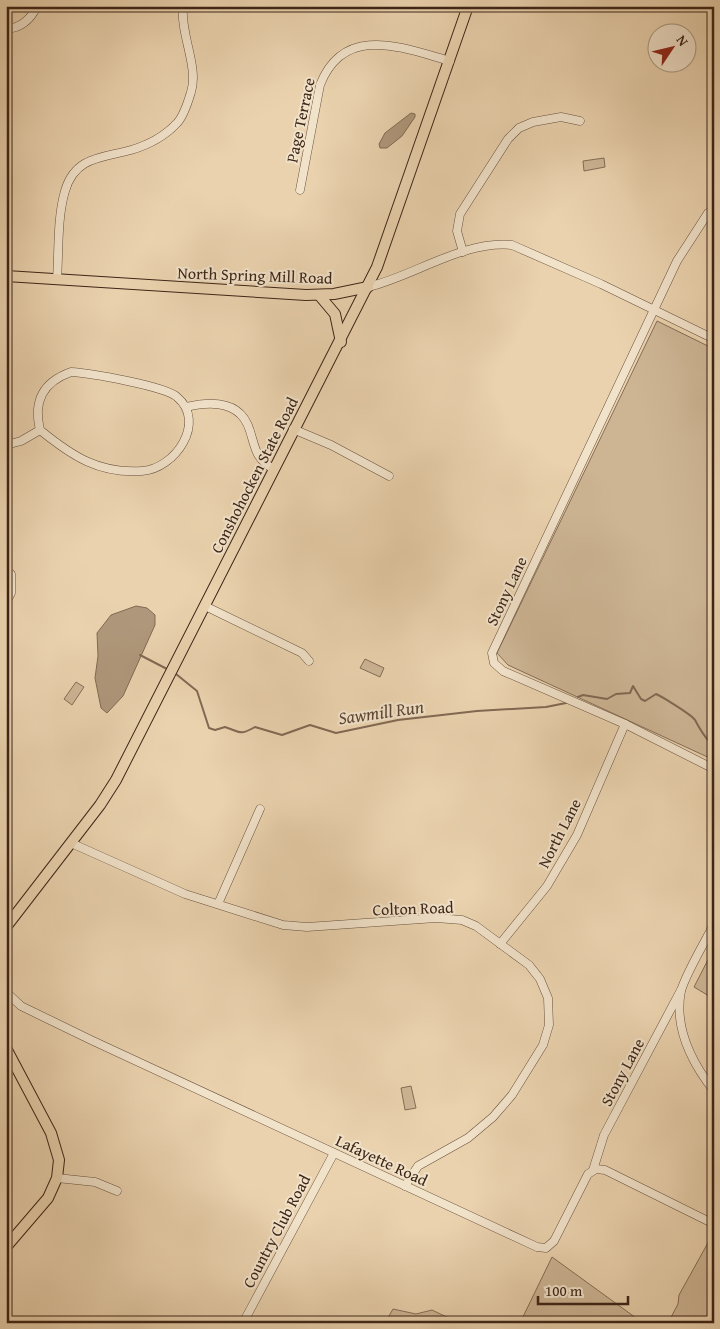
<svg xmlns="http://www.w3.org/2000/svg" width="720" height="1329" viewBox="0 0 720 1329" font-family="'Gentium Book Plus',serif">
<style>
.green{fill:#cdb594;stroke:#856d56}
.water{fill:#af977b;stroke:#816953}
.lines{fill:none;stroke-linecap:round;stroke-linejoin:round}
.stream{stroke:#816953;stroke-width:2}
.minor-casing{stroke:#68503d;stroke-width:9}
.major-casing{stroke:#3d2517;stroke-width:12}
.minor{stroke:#f1e2ca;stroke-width:8}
.major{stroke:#ead2ae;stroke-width:10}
.labels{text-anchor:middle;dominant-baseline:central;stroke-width:4;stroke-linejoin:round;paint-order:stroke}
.street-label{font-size:16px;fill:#3d2517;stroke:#f1e2ca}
.water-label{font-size:18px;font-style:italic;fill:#5f4735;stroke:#f1e2ca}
</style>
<rect width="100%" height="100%" fill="#ead2ae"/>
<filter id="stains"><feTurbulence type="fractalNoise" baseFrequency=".004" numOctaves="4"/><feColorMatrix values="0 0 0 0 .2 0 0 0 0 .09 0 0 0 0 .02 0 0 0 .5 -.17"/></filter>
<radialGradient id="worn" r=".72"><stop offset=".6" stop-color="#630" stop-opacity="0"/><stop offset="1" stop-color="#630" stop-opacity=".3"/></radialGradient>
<!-- green -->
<g class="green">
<polygon points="604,158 605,167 584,171 583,161"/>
<polygon points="657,321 714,349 714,760 508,665 497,653"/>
<polygon points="365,659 384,668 380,677 360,668"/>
<polygon points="76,682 84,687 72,705 64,699"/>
<polygon points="714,948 714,999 694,987"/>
<polygon points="411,1086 416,1108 405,1110 401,1088"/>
<polygon points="714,1232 714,1323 668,1323 678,1304 679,1295"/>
<polygon points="552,1257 643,1323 520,1323"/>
<polygon points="393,1309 416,1314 432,1310 451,1319 468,1323 385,1323"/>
</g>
<!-- water -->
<g class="water">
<polygon points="411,113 415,114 415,117 402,136 387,148 380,148 379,144 385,133"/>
<polygon points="136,606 147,608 155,615 155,625 123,696 107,713 101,708 95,678 98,656 97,633 111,615"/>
</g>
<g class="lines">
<!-- stream -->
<g class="stream">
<polyline points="140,655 167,669"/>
<path d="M 176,674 L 197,691 L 209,728 L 215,730 L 225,727 C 241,732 239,736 255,727 L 282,735 L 310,725 L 336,733 L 398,720 L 477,711 L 546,707 L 566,703"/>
<path d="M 578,697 L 583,695 L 607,699 L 616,694 L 630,693 L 633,686 L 641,699 L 645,701 L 656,694 C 661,696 692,715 695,720 C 699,727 702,733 708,740 L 714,738"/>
</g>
<defs>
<g id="minor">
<path d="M 6,29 C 21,28 31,19 37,6"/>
<path d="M 300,190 L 320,85 C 344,23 403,48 450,61"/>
<polyline points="708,213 677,261 492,653 494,663 503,671 625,724 714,769"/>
<polyline points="463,252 457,231 460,214 508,139 519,128 533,122 561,117 580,121"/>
<path d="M 57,279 C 59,251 57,218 65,191 C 75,156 103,158 131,150 C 148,145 165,136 177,123 C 184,116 188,102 191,92 C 199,67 180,34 183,6"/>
<path d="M 368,287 C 414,276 464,240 512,245 L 601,284 L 714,339"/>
<path d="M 71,372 C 89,373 165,386 177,397 C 207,422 175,469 142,471 C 99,474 72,456 40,430 C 33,401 43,382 71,372 Z"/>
<path d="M 186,407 C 211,401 241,400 250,431 C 256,450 255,457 273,469"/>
<polyline points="293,429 331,445 389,476"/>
<polyline points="6,445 21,441 40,430"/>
<polyline points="6,570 11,574 11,593 6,603"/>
<polyline points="205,606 302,653 309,661"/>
<polyline points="71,843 185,894 283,925 307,927 436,918 462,920 476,926 529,965 540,979 548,998 549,1025 543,1045 512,1095 493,1117 468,1138 418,1166 405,1186"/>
<polyline points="218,904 260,809"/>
<path d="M 714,924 C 706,940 685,975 681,991 C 674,1027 692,1063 714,1091"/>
<polyline points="500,944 547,886 577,835 625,724"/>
<polyline points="6,992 21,1006 91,1040 537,1247 546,1248 554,1241 588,1174 596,1169 605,1170 714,1224"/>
<polyline points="593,1170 604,1135 681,990"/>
<polyline points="57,1178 95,1182 117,1191"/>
<polyline points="243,1323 334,1153"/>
</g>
<g id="major">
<polyline points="6,276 306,295 334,294 368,287"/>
<polyline points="319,295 335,314 341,342"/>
<polyline points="6,927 100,805 116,780 377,267 468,6"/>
<polyline points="6,1048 51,1133 59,1160 57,1178 48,1198 6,1247"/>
</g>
</defs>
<!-- minor casing -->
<use href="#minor" class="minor-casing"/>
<!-- major casing -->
<use href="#major" class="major-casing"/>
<!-- minor -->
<use href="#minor" class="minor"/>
<!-- major -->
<use href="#major" class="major"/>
</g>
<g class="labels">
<!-- street labels -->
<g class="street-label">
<text transform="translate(300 120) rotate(-78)">Page Terrace</text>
<text transform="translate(255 275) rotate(2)">North Spring Mill Road</text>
<text transform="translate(254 475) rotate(-63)">Conshohocken State Road</text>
<text transform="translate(506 591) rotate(-65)">Stony Lane</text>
<text transform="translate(559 833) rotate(-63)">North Lane</text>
<text transform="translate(413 908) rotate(-2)">Colton Road</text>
<text transform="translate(622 1072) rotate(-62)">Stony Lane</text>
<text transform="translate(382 1160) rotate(25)">Lafayette Road</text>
<text transform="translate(276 1231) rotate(-62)">Country Club Road</text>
</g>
<!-- water labels -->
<g class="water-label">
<text transform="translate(381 712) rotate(-8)">Sawmill Run</text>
</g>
</g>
<!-- margin -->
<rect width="720" height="1329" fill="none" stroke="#ead2ae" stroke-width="25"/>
<rect x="8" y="8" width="705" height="1314" fill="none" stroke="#3d2517" stroke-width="2.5"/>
<rect x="12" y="12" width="695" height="1304" fill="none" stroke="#3d2517"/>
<!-- north arrow -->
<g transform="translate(672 48) rotate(55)"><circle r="24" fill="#f1e2ca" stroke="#a99682"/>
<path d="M0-4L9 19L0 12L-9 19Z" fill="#8f2418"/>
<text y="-8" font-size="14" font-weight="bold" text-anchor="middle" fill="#3d2517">N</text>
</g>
<!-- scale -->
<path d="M538 1296v8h90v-8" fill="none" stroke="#3d2517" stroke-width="2.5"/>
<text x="545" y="1296" font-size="15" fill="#3d2517" stroke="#f1e2ca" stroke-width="4" paint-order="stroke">100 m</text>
<rect width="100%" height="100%" filter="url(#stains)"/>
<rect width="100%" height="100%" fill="url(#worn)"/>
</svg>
